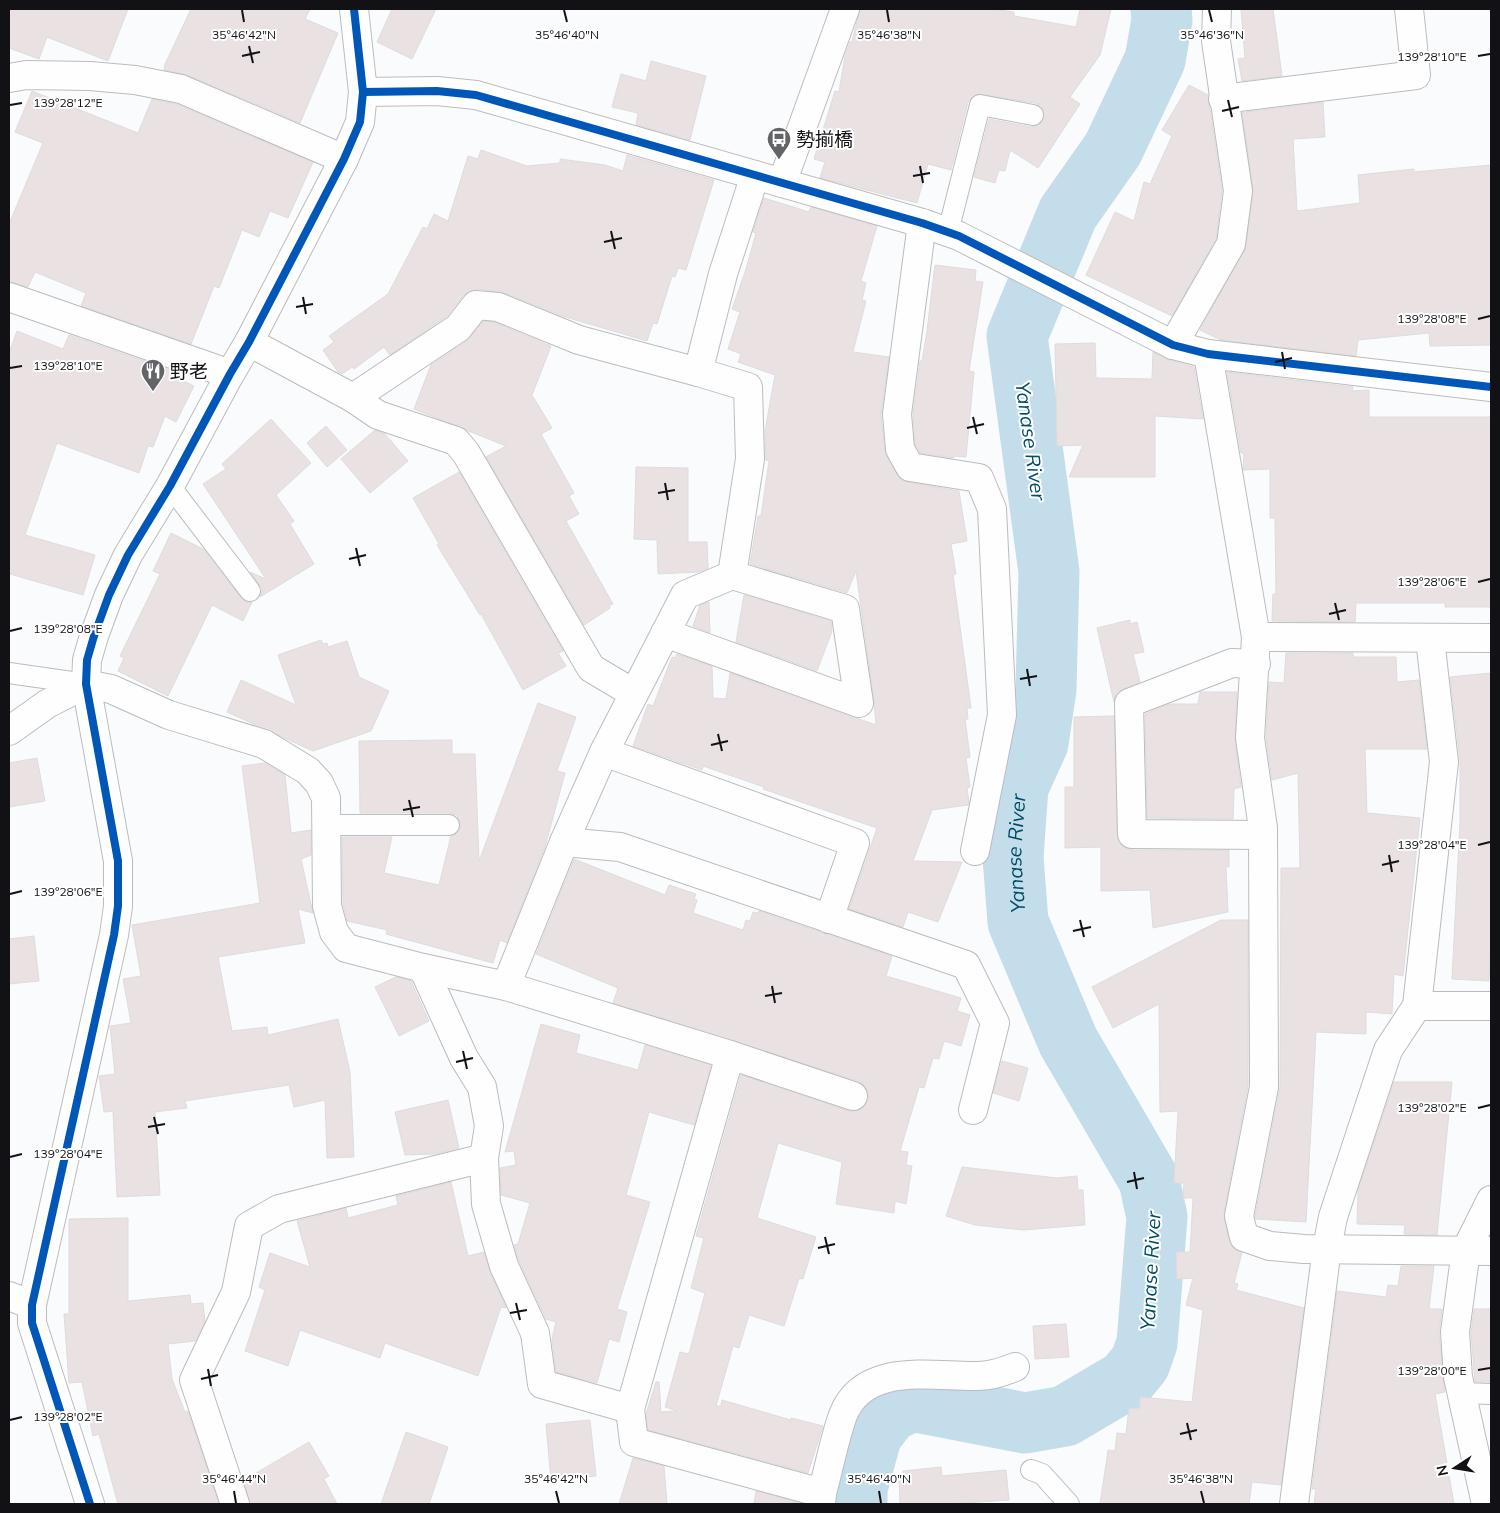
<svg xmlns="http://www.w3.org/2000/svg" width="1500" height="1513" viewBox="0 0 1500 1513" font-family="Mulish,'Noto Sans JP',sans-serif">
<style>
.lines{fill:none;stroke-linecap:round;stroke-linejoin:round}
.river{stroke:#c3ddea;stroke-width:61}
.building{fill:#e9e1e2;stroke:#dedcdd}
.service-casing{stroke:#bbbcbf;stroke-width:22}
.minor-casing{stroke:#bbbcbf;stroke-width:30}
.tertiary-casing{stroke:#bbbcbf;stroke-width:30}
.service{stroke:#fefeff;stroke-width:20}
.minor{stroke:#fefeff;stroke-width:28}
.tertiary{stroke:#fefeff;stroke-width:28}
.cycleway-casing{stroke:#fff;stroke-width:11}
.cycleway{stroke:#0057b8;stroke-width:8}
.ticks{fill:none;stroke:#121216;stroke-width:2}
.labels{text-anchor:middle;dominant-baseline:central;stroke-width:4;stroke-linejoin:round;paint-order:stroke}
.poi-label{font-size:19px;fill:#121216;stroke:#fff;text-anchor:start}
.water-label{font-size:20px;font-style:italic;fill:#004c65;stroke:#fff}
.ticks-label{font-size:12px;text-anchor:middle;fill:#121216;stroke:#fff;stroke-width:4;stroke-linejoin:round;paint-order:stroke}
</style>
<rect width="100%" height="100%" fill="#fafbfd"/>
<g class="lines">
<!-- river -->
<path class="river" id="s1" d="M 857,1504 L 857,1488 L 872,1434 L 889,1412 L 912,1401 L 1025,1423 L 1065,1416 L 1126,1380 L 1140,1363 L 1147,1343 L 1157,1217 L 1149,1180 L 1068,1041 L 1018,922 L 1013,857 L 1018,787 L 1038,743 L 1046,689 L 1049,572 L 1017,336 L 1068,213 L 1113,149 L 1155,60 L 1162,20 L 1161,9"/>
</g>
<!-- building -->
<g class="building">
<polygon points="9,9 128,9 108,61 47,37 39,59 9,48"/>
<polygon points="191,9 310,9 305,19 338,33 300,123 187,75 164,70 165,64"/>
<polygon points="392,9 436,9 412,59 377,42"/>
<polygon points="860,9 992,9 1014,12 1014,16 1076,27 1080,9 1111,9 1100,55 1070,97 1080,104 1038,168 1010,150 1005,171 999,170 995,183 974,177 989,119 1031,127 1042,123 1045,117 1041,106 1035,103 977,94 968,102 951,170 928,164 917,203 820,178 825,162 814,159 835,91 839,92 845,56 850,42 852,42"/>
<polygon points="1241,9 1273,9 1282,76 1242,81 1238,59 1245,58"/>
<polygon points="651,61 706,76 690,140 636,125 638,113 612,107 621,74 646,81"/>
<polygon points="1189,85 1208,95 1222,191 1216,239 1172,316 1086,275 1115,212 1134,221 1144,182 1150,184 1172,136 1162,130"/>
<polygon points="32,91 138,133 152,99 176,104 313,162 288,218 270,211 259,237 242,230 219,288 214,286 191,344 81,306 86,293 35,272 28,287 9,282 9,224 43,143 15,132"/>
<polygon points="1323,102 1325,137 1293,139 1297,211 1360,203 1358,175 1414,169 1414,172 1491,165 1491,345 1430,346 1429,333 1358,340 1356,356 1221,340 1200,330 1246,246 1253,189 1242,112 1247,114 1246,112"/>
<polygon points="481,150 527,166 560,163 560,159 605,165 623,171 627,155 714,180 686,270 678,268 675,277 672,276 657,324 653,323 647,341 562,316 504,293 477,289 464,295 447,316 390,355 384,347 354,369 352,367 342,374 338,372 323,350 334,342 329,336 388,294 423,227 427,229 434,214 448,221 468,156 478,159"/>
<polygon points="764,198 809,212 811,207 877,226 861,281 866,283 862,300 866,301 853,352 889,357 881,415 885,451 897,475 908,482 959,491 967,541 951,544 956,574 953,575 971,708 967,708 968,719 965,719 970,757 966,758 970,787 967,788 969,802 968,805 932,810 913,861 962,862 938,922 908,912 903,927 849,909 877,828 763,789 764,787 703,766 702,770 633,746 648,704 653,706 672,657 675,658 677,654 712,666 713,698 726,699 730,673 876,725 874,701 856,571 847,593 750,564 758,516 761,516 769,461 766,460 765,431 775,375 738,362 741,354 728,349 740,312 732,309 746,269 756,233 753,232"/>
<polygon points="935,265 976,270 975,281 983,282 969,371 974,372 966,457 953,456 954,458 920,453 915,444 913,414 920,361 922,361 927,331"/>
<polygon points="483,321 494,322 551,346 532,395 552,428 541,434 574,493 569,496 579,514 566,521 613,604 609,606 610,608 584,625 486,457 506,446 414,409 431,365 467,341"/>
<polygon points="17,331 63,349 69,335 179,373 177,378 194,386 176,422 165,416 153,447 148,446 139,473 57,443 25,535 95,555 83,595 10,574 12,570 9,570 9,353"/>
<polygon points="1095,343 1096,378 1152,379 1153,352 1169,360 1194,367 1203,419 1155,416 1155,477 1069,477 1083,445 1057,446 1055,344"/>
<polygon points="1227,372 1353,387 1352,391 1369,390 1369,417 1491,417 1491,607 1445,607 1445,603 1356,603 1355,622 1272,621 1273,594 1276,594 1275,518 1270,518 1270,469 1243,470 1244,453 1241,453"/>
<polygon points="271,419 311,463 276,495 294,521 290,524 314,564 260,597 262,589 250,572 266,579 203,484 226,469 222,464"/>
<polygon points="326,426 347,450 327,467 307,443"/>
<polygon points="375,430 385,434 408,461 370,493 341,459"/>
<polygon points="636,467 688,468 688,542 707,542 708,568 698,572 658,574 657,540 634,539"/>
<polygon points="459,472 563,651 558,653 566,666 523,690 481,614 480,615 437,545 439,544 413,498"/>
<polygon points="171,533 203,549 241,598 246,602 252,602 243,621 212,605 168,696 118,671 124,658 120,656 160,574 153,571"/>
<polygon points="744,595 831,621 832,631 817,671 736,642"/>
<polygon points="709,602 710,633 693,626 700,605"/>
<polygon points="1130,620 1130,624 1137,622 1144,652 1133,654 1140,682 1123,689 1116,694 1114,702 1097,628"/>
<polygon points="321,640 323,644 327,643 328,647 347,641 359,677 389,691 371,731 313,751 227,712 241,680 296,705 278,655"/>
<polygon points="1286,653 1353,653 1353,657 1396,657 1397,682 1419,680 1427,749 1365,749 1367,813 1420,818 1403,976 1394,974 1392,1014 1366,1012 1366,1034 1316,1032 1306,1222 1256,1219 1255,1216 1280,1087 1281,868 1300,868 1298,773 1272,780 1266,737 1269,682 1284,683"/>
<polygon points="1491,673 1491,935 1489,981 1452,979 1460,822 1460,760 1450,677"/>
<polygon points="1200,692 1237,692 1235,740 1241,787 1234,789 1233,819 1147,818 1145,714 1169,704 1198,704"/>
<polygon points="538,703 576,717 557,771 565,773 545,847 507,943 500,940 493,963 386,934 387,930 347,921 343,904 342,837 392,837 384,873 439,885 451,836 459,831 461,825 457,815 449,813 360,813 359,741 452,740 452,754 475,754 479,861"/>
<polygon points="1114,716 1118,842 1124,847 1132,850 1229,850 1229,867 1226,867 1228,912 1153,928 1150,890 1101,891 1101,847 1065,848 1065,787 1074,787 1074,717"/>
<polygon points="37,758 45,801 9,807 9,763"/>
<polygon points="265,763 285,775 291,833 311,830 311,855 301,859 313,913 298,909 305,943 218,957 232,1031 267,1027 268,1035 338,1019 350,1072 354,1157 327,1158 325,1100 294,1107 289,1085 185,1101 187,1108 155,1112 160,1195 117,1197 113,1111 104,1112 99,1076 115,1074 110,1026 131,1023 123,979 141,976 132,925 260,903 242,766"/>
<polygon points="574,859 665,895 669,885 696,894 694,899 697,900 693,913 743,930 746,920 750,921 753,912 758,913 759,911 892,956 886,976 961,998 957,1011 970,1015 961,1046 944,1041 939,1059 933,1058 924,1088 919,1087 900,1151 908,1152 906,1165 912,1166 906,1204 895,1201 894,1213 836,1204 842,1162 778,1143 757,1218 816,1237 803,1279 799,1278 784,1326 749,1315 739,1348 733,1346 716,1406 721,1406 722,1400 791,1420 791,1418 823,1426 808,1473 648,1430 646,1414 656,1382 659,1382 661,1412 677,1411 665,1407 680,1352 689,1354 705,1293 691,1288 704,1238 696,1236 741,1075 849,1111 857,1111 864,1107 868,1100 868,1092 864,1085 858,1081 613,1003 618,988 536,954"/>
<polygon points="1221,920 1248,920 1248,1086 1224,1213 1229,1241 1233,1248 1242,1253 1234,1283 1238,1284 1236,1290 1304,1308 1281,1485 1252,1482 1249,1504 1100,1504 1108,1450 1115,1451 1117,1433 1126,1434 1129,1408 1140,1409 1140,1397 1192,1402 1203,1310 1186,1305 1193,1278 1177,1279 1176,1252 1190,1252 1193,1198 1183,1198 1184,1183 1174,1183 1178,1111 1160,1112 1159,1004 1113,1028 1092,987"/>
<polygon points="34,936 39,981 9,984 9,939"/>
<polygon points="396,977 411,981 429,1021 399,1036 375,987"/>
<polygon points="541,1024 580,1035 576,1053 638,1070 645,1045 711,1065 694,1125 649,1112 626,1195 650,1202 617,1309 627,1312 619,1342 609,1339 597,1383 556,1372 552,1339 556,1322 546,1319 519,1261 514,1245 518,1244 530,1203 501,1195 500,1168 516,1165 514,1151 505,1152"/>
<polygon points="1002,1061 1028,1068 1019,1101 993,1093"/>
<polygon points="1394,1082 1452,1082 1437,1235 1404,1234 1405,1225 1357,1224 1358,1190"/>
<polygon points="448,1100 459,1148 435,1154 405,1155 395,1112"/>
<polygon points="962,1167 1057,1178 1077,1176 1078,1190 1083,1190 1085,1225 1023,1230 975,1225 946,1216"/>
<polygon points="451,1182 468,1256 484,1252 490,1272 506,1308 501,1307 478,1376 385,1343 380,1358 300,1330 288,1366 245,1351 265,1290 259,1287 270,1253 310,1267 297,1221 346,1208 348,1218 398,1205 396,1196"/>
<polygon points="128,1218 128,1301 190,1295 191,1304 203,1303 205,1322 195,1341 168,1344 172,1379 185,1412 188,1411 219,1504 118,1504 99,1434 93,1436 82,1382 69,1383 64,1314 69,1314 69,1219"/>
<polygon points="1401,1266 1434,1266 1429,1309 1442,1309 1439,1333 1445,1392 1435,1394 1454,1504 1314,1504 1316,1489 1312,1489 1337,1291 1386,1297 1388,1285 1398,1286"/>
<polygon points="1474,1309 1491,1309 1491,1382 1475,1382 1471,1333"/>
<polygon points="1066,1324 1069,1357 1035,1359 1033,1326"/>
<polygon points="590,1420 596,1476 551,1481 546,1424"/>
<polygon points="406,1432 448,1447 429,1504 381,1504"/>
<polygon points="309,1442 329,1476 324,1479 337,1504 250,1504 244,1480"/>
<polygon points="633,1458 664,1466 667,1504 619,1504"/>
<polygon points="941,1467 942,1476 1006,1470 1009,1500 947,1504 900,1504 899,1475 903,1475 903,1471"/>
<polygon points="756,1491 800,1503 754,1504"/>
</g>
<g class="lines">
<defs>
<g id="service">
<polyline points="948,232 980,105 1033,115"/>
<polyline points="170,486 250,591"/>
<polyline points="9,673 86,684"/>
<polyline points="327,825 449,825"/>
<polyline points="1462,1393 1491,1394"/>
<polyline points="1031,1470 1042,1474 1069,1504"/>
</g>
<g id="minor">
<polyline points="9,78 26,75 90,76 135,80 181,89 344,159"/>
<polyline points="1223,99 1416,75 1409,9"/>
<polyline points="782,183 845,9"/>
<polyline points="922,223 897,414 900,449 910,467 979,478 992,509 1002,715 975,851"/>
<polyline points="9,297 230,374"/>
<polyline points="249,342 353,398 378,415 456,441 466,453 591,668 633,693"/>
<polyline points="1173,345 1231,244 1238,191 1216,41 1217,9"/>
<polyline points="1208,354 1256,637 1250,738 1263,828 1264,1087 1239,1216 1244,1237 1270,1246 1304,1249 1491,1251"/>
<polyline points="353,398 458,328 476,305 498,307 579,340 698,372"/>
<polyline points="665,633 859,703 845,609 732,575"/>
<polyline points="1256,637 1491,638"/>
<polyline points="1256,664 1232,663 1129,703 1132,834 1263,835"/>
<polyline points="9,731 47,704 86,684 111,689 169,715 264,744 308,771 319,783 326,798 327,906 334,932 346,948 423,968 506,986 730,1055 853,1096"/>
<polyline points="604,752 855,843 829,919"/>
<polyline points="564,842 620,847 966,965 995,1023 973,1110"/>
<polyline points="423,968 464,1058 482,1087 489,1126 484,1158 486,1204 504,1266 535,1333 542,1384 630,1409"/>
<polyline points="506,986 564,842 604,752 685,595 732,575 750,459 748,387 698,372 723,274 755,175"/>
<polyline points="1417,1006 1444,762 1430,639"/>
<polyline points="730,1055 630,1409 634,1442 822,1493 821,1504"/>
<polyline points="9,1296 32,1305"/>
<path d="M 822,1493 C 829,1468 834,1440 843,1415 C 864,1361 933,1377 977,1376 C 990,1376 1003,1372 1015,1367"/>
<polyline points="235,1504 194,1380 236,1292 249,1226 279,1209 484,1158"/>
<polyline points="1294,1504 1327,1248 1333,1217 1388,1050 1417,1006 1491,1006"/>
<polyline points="1486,1504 1458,1377 1455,1332 1466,1250 1491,1200"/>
</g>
<g id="tertiary">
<polyline points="354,9 363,92 437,91 476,95 922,223 959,236 1173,345 1208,354 1491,387"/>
<polyline points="90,1504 32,1323 32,1305 114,935 118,906 118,861 86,684 87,660 94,636 109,595 128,555 170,486 230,374 249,342 344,159 360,122 363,92"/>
</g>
</defs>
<!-- service casing -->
<use href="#service" class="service-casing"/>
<!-- minor casing -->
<use href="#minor" class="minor-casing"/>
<!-- tertiary casing -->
<use href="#tertiary" class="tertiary-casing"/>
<!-- service -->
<use href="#service" class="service"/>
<!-- minor -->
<use href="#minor" class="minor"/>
<!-- tertiary -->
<use href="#tertiary" class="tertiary"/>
<defs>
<g id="cycleway">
<polyline points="354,9 363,92 437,91 476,95 922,223 959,236 1173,345 1208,354 1491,387"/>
<polyline points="90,1504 32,1323 32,1305 114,935 118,906 118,861 86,684 87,660 94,636 109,595 128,555 170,486 230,374 249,342 344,159 360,122 363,92"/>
</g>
</defs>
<!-- cycleway casing -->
<use href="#cycleway" class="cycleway-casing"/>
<!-- cycleway -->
<use href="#cycleway" class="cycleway"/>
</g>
<!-- ticks -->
<path class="ticks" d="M 242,10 L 244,22M 564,10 L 567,22M 887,10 L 889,22M 1209,10 L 1212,22M 249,46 L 253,63M 242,56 L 260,52M 1478,56 L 1490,54M 1228,100 L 1232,117M 10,105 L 22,103M 1222,111 L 1239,107M 920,166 L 923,183M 913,176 L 930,173M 611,231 L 615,249M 604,242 L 622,238M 303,297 L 306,314M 296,307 L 313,304M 1478,319 L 1490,316M 1282,352 L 1285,369M 1275,362 L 1292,358M 10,368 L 22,366M 973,417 L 977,434M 967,428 L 984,424M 665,483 L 668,500M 658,493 L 675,490M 356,548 L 360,566M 349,559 L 366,555M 1478,582 L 1490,579M 1335,603 L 1339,620M 1329,614 L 1346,610M 10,631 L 22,628M 1027,669 L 1030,686M 1020,679 L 1037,676M 718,734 L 722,751M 711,745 L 728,741M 409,800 L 413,817M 403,810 L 420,807M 1478,845 L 1490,842M 1389,855 L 1392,872M 1382,865 L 1399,861M 10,894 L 22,891M 1080,920 L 1084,937M 1073,931 L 1091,927M 772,986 L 775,1003M 765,996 L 782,993M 463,1051 L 467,1069M 456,1062 L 473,1058M 1478,1108 L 1490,1105M 154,1117 L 158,1134M 148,1127 L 165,1124M 10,1157 L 22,1154M 1134,1172 L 1137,1189M 1127,1182 L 1144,1178M 825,1237 L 829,1254M 818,1248 L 835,1244M 516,1303 L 520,1320M 510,1313 L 527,1310M 208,1369 L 211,1386M 1478,1370 L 1490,1368M 201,1379 L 218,1375M 10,1420 L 22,1417M 1187,1423 L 1191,1440M 1180,1434 L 1197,1430M 234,1491 L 236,1503M 556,1491 L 559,1503M 879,1491 L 881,1503M 1201,1491 L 1204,1503"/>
<!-- icons -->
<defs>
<symbol id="bus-pin" viewBox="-11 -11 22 30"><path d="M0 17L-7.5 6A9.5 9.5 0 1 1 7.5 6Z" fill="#636467" stroke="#fff"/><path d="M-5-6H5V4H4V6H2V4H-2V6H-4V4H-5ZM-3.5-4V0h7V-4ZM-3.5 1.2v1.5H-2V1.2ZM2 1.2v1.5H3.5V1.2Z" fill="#fff"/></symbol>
<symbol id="restaurant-pin" viewBox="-11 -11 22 30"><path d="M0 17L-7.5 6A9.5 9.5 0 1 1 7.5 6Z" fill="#636467" stroke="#fff"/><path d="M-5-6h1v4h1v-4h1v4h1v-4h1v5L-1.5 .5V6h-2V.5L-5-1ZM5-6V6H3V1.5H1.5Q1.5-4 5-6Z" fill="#fff"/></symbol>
</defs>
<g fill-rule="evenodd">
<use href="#bus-pin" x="765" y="125" width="28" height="38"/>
<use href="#restaurant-pin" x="139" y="357" width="28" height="38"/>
</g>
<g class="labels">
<!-- poi labels -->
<g class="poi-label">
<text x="796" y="139">勢揃橋</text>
<text x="170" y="371">野老</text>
</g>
<!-- water labels -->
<g class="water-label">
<text transform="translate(1031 441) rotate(82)">Yanase River</text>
<text stroke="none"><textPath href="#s1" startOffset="918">Yanase River</textPath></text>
<text transform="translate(1150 1271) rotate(-87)">Yanase River</text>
</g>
</g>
<g class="ticks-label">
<text x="244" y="39">35°46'42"N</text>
<text x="567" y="39">35°46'40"N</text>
<text x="889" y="39">35°46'38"N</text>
<text x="1212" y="39">35°46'36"N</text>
<text x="1432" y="61">139°28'10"E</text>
<text x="68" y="107">139°28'12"E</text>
<text x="1432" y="323">139°28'08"E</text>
<text x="68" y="370">139°28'10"E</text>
<text x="1432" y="586">139°28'06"E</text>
<text x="68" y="633">139°28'08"E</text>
<text x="1432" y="849">139°28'04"E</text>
<text x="68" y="896">139°28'06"E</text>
<text x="1432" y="1112">139°28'02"E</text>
<text x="68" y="1158">139°28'04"E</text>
<text x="1432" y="1375">139°28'00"E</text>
<text x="68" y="1421">139°28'02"E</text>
<text x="234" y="1483">35°46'44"N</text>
<text x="556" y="1483">35°46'42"N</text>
<text x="879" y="1483">35°46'40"N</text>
<text x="1201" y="1483">35°46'38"N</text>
</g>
<!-- border -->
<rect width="1500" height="1513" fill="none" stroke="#121216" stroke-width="20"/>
<!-- north arrow -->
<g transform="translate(1455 1468) rotate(258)" stroke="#ffffff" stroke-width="4" paint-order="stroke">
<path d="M0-4L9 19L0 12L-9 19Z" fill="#121216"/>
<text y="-8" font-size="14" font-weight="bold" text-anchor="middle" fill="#121216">N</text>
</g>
</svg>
